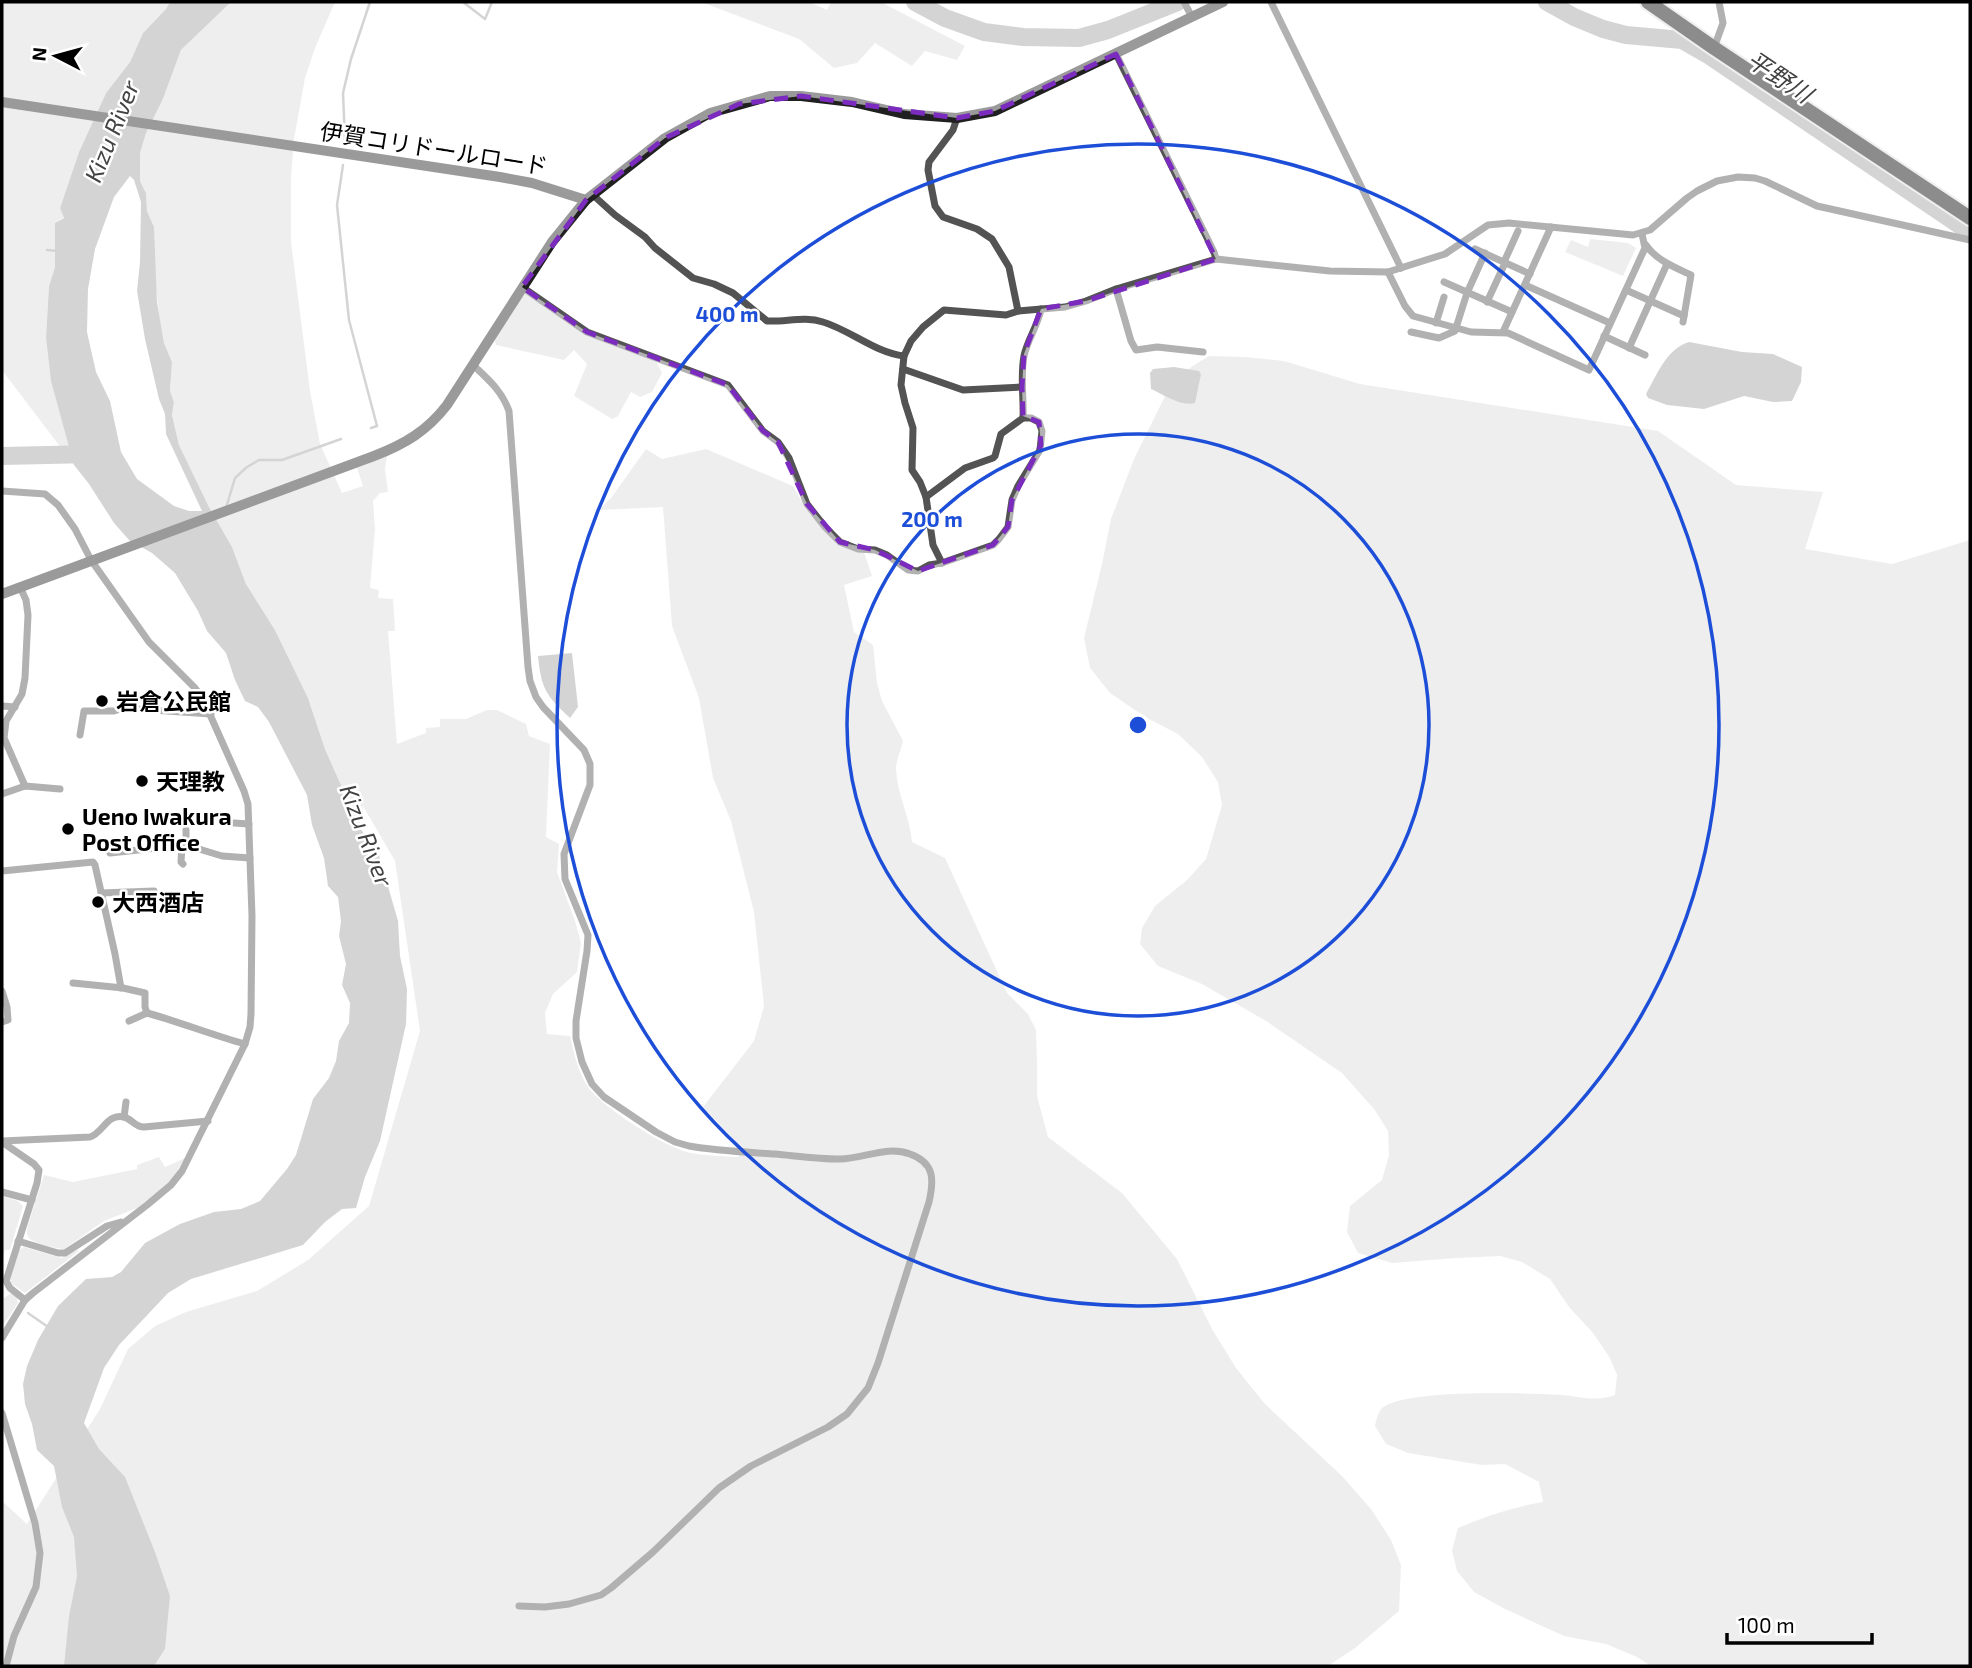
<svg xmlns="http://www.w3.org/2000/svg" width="1972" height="1668" viewBox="0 0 1972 1668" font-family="'Exo 2','Noto Sans JP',sans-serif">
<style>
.green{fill:#dadada}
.water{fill:#a1a1a1;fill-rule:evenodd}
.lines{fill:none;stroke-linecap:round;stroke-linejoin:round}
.stream{stroke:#a1a1a1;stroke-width:2.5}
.river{stroke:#a1a1a1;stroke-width:18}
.highway-casing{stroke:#dbdbdb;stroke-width:18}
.street{stroke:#535353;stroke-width:7}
.secondary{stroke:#202020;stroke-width:10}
.highway{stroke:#000;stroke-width:14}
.marked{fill:none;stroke:#7b2cbf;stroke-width:5;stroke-dasharray:14 9;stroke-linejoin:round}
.ring{fill:none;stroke:#1d4ed8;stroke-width:3.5}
.poi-dot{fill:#000;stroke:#fff;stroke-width:2.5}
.labels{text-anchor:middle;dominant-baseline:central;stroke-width:5;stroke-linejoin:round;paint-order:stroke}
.street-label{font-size:23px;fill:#000;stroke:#fff}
.poi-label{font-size:23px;font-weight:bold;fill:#000;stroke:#fff;text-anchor:start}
.water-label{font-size:24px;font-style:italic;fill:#424242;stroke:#fff}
.centre{fill:#1d4ed8;stroke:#fff;stroke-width:3.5}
.ring-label{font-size:21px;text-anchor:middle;font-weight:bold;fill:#1d4ed8;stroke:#fff;stroke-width:5;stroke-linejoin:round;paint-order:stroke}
</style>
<rect width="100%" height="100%" fill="#fff"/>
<!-- green -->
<g class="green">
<polygon points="2,2 170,2 166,9 143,33 130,62 106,93 79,152 60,208 64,217 55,223 55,267 49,286 46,337 74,465 2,370"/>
<path d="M 231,2 L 335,2 L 315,48 L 305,78 L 294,139 L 291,178 L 291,242 L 310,391 L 320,444 L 342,493 L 363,486 L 357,468 L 387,456 L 385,469 L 388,492 L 380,493 L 373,501 L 375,529 L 370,588 L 379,590 L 378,598 L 393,599 L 395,631 L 388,631 L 397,744 L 426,733 L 426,728 L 440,727 L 440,719 L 466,719 L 487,710 L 497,710 L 526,724 L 529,736 L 550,744 L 546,837 L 559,844 L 557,872 L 575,921 L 581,943 L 577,972 L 553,994 L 545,1013 L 547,1034 L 570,1036 C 574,1053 578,1072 588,1087 C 603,1108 666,1148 691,1153 C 706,1156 724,1156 739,1157 L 740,1146 L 703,1107 L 754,1041 L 764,1006 L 754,912 L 731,821 L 713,778 L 699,698 L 672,626 L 663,507 L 599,510 L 611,498 L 646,449 L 662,459 L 706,449 L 793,486 L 804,505 L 824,529 L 864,552 L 872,576 L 844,585 L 854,632 L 873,645 L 877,683 L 882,701 L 903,741 C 901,750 896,760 896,769 C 897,794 910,817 912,842 L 945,858 L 1007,993 L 1028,1014 L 1036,1030 L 1037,1060 L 1037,1096 L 1048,1137 L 1122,1193 L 1177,1259 L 1212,1329 L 1236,1368 L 1265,1404 L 1342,1476 L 1371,1509 L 1391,1540 L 1401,1565 L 1399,1611 L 1355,1648 L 1328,1666 L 2,1666 L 2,1501 L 27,1524 L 100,1409 L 128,1349 L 155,1326 L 186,1312 L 257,1291 L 308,1260 L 369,1206 L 420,1031 L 395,861 L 363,806 L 360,828 L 325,749 L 308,698 L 275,630 L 246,584 L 232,547 L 209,507 L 179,445 L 172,415 L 174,402 L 170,391 L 172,362 L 164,343 L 160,321 L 154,270 L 154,227 L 147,211 L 146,193 L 140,181 L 140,153 L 146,133 L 163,99 L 181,50 Z"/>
<polygon points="701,2 809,2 827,10 831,2 881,2 965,46 957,60 925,51 912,66 875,43 857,63 834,68 799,39"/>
<polygon points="1590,239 1628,243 1636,248 1623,276 1565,252 1571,240 1588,247"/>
<polygon points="528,294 550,311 586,334 656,361 662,373 652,392 640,397 631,392 618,416 612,419 574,396 587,364 574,350 564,360 496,345 494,338 521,295"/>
<path d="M 1209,356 L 1245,357 L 1284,361 L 1360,384 L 1658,431 L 1736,485 L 1823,492 L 1805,549 L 1892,564 L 1970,540 L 1970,1666 L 1651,1666 L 1637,1657 L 1606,1644 L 1564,1636 L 1505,1609 L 1474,1592 L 1457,1571 L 1452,1550 L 1458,1528 C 1485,1516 1514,1507 1543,1502 L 1539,1482 L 1505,1464 L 1482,1465 L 1408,1453 L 1386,1444 L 1375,1426 C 1376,1422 1377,1415 1380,1411 C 1394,1388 1533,1393 1562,1395 C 1583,1397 1595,1402 1615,1395 L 1617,1375 L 1610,1358 L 1593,1333 L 1569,1307 L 1550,1279 L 1522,1262 L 1500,1256 L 1456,1258 L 1392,1263 L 1358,1253 L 1347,1232 L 1350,1206 L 1382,1180 L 1389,1155 L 1388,1131 L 1374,1109 L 1342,1073 L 1266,1021 L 1202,984 L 1158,966 L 1140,944 L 1142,928 L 1155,906 L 1187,880 L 1206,859 L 1222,805 L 1218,782 L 1202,757 L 1178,734 L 1147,718 L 1110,693 L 1090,668 L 1084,638 L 1102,564 L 1111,519 L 1134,459 L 1169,388 L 1191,367 Z"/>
<path d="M 159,1157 L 165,1167 L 185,1158 L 171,1181 L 137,1208 L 104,1221 L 64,1249 C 57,1249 33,1243 29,1238 C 26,1234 27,1230 28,1225 L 44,1175 L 73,1182 L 137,1169 L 137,1165 Z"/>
<polygon points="2,1196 18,1201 23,1206 10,1250 5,1250 2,1261"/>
<polygon points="24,1247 61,1258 78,1250 79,1251 25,1293 11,1283 10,1278 19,1250"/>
<polygon points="12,1293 17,1298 18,1303 2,1327 2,1299"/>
</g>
<!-- water -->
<g class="water">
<path d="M 170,2 L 231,2 L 181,50 L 163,99 L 146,133 L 140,153 L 140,181 L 146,193 L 147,211 L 154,227 L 157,302 L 164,343 L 172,362 L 170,391 L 174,402 L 172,415 L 179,445 L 209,507 L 232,547 L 246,584 L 275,630 L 308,698 L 325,749 L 360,828 L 379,855 L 398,921 L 400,956 L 407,989 L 406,1024 L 380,1141 L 365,1177 L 356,1208 L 342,1209 L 325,1222 L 303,1245 L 191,1279 L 168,1293 L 119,1345 L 104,1368 L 84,1423 L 99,1449 L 125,1477 L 155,1552 L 170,1596 L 165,1649 L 154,1666 L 64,1666 L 69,1616 L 77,1576 L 74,1537 L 62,1507 L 54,1466 L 37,1450 L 32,1424 L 25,1404 L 23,1384 L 27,1366 L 38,1340 L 58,1306 L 86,1279 L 112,1277 L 121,1272 L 145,1243 L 180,1224 L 214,1212 L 241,1209 L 260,1201 L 287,1169 L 296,1155 L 313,1099 L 329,1078 L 336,1061 L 339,1041 L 349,1023 L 350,1003 L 342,985 L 346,964 L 339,936 L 341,921 L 338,897 L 328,886 L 324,858 L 312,825 L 307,795 L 269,722 L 258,707 L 245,701 L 235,680 L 226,653 L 207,631 L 198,611 L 175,573 L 152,553 L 129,540 L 114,523 L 89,484 L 74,465 L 51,381 L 46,337 L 49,286 L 55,267 L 55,223 L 64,218 L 60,208 L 79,152 L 106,93 L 130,62 L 143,33 L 166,9 ZM 130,176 L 134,180 L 141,202 L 140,262 L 137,291 L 145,339 L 159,399 L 165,414 L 166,434 L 202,511 L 189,511 L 174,506 L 137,479 L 121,452 L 110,401 L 96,372 L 87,332 L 88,289 L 95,249 L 114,197 Z"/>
<path d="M 1689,342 L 1742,352 L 1773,354 L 1802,367 L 1801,382 L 1792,401 L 1773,402 L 1744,396 L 1704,409 L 1667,405 L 1648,398 L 1646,394 C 1657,375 1666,349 1689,342 Z"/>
<path d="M 1174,367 L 1199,371 L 1201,374 L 1195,403 C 1182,407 1164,395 1151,389 L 1150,373 L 1153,369 Z"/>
<path d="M 572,653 L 578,707 L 570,718 C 546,696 541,688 538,656 Z"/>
</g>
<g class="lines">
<!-- stream -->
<g class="stream">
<polyline points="463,2 485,19 492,2"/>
<polyline points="345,140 343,93 351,59 370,2"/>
<polyline points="343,165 337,205 349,320 377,426 371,428"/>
<polyline points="47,250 58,251"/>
<polyline points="226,508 235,478 247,467 259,460 282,460 341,439"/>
<polyline points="28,1313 48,1327"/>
</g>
<!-- river -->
<g class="river">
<polyline points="915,2 945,18 984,32 1023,37 1079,38 1108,30 1178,2"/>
<polyline points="1547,2 1574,17 1603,29 1626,35 1682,40 1710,56 1970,232"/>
<polyline points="2,456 93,454"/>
</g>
<defs>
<polyline id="highway" points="1648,2 1714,48 1970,218"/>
</defs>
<!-- highway casing -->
<use href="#highway" class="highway-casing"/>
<!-- street -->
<g class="street">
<polyline points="1184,2 1192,17"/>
<polyline points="1271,2 1401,268"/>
<polyline points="1714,48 1723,23 1719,2"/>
<polyline points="1116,54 1214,252 1216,259"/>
<polyline points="957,118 953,130 929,162 928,170 935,206 943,217 977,229 992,239 1009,267 1018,311"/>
<path d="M 593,195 L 615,215 L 645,237 L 655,248 L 693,278 L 714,284 L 733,293 L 767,321 C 786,322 805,316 823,322 C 850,330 876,353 904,356"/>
<path d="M 1646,245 C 1656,260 1674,267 1691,275 L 1683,322"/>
<polyline points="1475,249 1530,274"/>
<polyline points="1504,262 1518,231"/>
<polyline points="1388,272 1405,306 1413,316 1471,332 1508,333 1589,370 1645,248 1642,234"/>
<polyline points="1444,282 1512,312"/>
<polyline points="1525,285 1610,323"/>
<path d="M 522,287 L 587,332 L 728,385 L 763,431 L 778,442 L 789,458 L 807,504 L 825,527 L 840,542 L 858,549 L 875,550 L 887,555 L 908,570 L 918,571 L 929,565 L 942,563 L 993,545 L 999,539 L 1008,527 L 1012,500 L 1018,486 L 1040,450 L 1042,431 L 1039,422 L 1031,418 L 1023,418 C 1024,397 1020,377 1024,356 C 1027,340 1038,326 1041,309"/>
<polyline points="1116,289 1131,341 1136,350 1157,347 1203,352"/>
<polyline points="1626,290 1684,316"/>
<polyline points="1487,302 1505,263"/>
<polyline points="1436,323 1444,297"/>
<polyline points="1411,332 1439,338 1455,331 1467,293 1485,253"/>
<polyline points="1503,332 1551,227"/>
<polyline points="1604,336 1645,355"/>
<polyline points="1629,348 1667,264"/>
<path d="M 473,365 C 488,379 502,391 509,411 L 528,667 L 530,681 L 536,697 L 543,707 L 584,750 L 590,764 L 590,785 L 564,854 L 565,879 L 588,935 L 587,951 L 576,1021 L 576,1038 L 582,1062 L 592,1084 L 604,1097 L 656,1132 L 675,1142 L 689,1146 C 717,1151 746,1152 775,1154 C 797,1156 819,1159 840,1159 C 864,1159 886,1145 910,1154 C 935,1163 934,1180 929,1202 L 878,1363 L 868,1388 L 847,1414 L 828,1427 L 751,1466 L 719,1488 L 653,1552 L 611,1588 L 601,1595 L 569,1604 L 545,1607 L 519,1606"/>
<polyline points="903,369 963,390 1022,387"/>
<polyline points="2,491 45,494 58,505 75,529 91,560 149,642 195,688 203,699 244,791 248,804 252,916 251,1014 250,1027 245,1044 182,1171 171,1185 147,1205 33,1293 25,1300 2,1338"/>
<polyline points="926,497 965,468 993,458 995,456 1001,434 1023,418"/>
<polyline points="942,563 933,545 926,497 920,482 912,470 913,428 905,403 901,385 904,356 911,341 923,327 944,310 1006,315 1018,311 1065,307 1086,301 1116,289 1216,259 1330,271 1388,272 1445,254 1488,225 1509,223 1633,235 1650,230 1687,198 1697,191 1717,181 1738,177 1755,178 1765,181 1817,206 1970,240"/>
<polyline points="20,587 26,600 28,615 25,678 22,694 6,721 4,738 25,786"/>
<polyline points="2,706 15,707"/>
<polyline points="80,735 84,711 114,711 123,708 211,714"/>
<polyline points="2,794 25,786 60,789"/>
<polyline points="234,823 249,824"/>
<polyline points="182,846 181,862 183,864"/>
<polyline points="186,846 186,830"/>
<polyline points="110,853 176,846 189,846 222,856 250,858"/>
<polyline points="2,871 93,862 95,865 115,954 121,988"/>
<polyline points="101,893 154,891"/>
<path d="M 73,983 L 123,988 L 145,993 L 145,1007 L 147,1013 C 180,1022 212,1035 245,1044"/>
<polyline points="2,991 7,1007 8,1020 2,1022"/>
<polyline points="129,1021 147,1013"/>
<polyline points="124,1117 126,1102"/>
<path d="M 2,1141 L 90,1137 C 103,1133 107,1113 124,1117 C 132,1119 135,1127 144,1127 L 208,1121"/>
<polyline points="2,1142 34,1164 39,1170 37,1183 6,1281 10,1288 25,1300"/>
<polyline points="2,1192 32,1200"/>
<polyline points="18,1241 58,1253 65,1253 107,1226 121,1222"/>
<polyline points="2,1413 35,1523 40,1553 36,1587 14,1636 6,1666"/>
</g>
<!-- secondary -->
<g class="secondary">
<polyline points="2,102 500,177 532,183 586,200"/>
<path d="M 2,594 L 374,456 C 405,444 427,431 447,405 L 552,242 L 586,200 L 665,138 L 710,113 L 770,96 L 801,96 L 852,102 L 904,114 L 957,118 L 995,111 L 1223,2"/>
</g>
<!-- highway -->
<use href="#highway" class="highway"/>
</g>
<!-- marked area -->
<path d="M0 0H1972V1668H0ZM 1116,54 L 1216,259 L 1086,301 L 1041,309 L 1024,354 L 1022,387 L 1023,416 L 1039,422 L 1041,445 L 1012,500 L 1008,527 L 993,545 L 918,571 L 875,550 L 840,542 L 807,504 L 778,442 L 763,431 L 728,385 L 587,332 L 522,287 L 586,200 L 665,138 L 739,104 L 801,96 L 957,118 L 995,111 Z" fill="#fff" fill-opacity=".55" fill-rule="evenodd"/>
<path class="marked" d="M 1116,54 L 1216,259 L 1086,301 L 1041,309 L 1024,354 L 1022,387 L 1023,416 L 1039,422 L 1041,445 L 1012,500 L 1008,527 L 993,545 L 918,571 L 875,550 L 840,542 L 807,504 L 778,442 L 763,431 L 728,385 L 587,332 L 522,287 L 586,200 L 665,138 L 739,104 L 801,96 L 957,118 L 995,111 Z"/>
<!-- distance rings -->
<g class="ring">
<circle cx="1138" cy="725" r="291"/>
<circle cx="1138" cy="725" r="581"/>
</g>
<!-- markers -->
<g class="poi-dot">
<circle cx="102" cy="701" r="7"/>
<circle cx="142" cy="781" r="7"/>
<circle cx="68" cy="829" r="7"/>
<circle cx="98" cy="902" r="7"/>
</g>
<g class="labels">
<!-- street labels -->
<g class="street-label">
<text transform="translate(434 148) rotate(9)">伊賀コリドールロード</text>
</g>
<!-- poi labels -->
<g class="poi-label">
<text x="116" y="701">岩倉公民館</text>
<text x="156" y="781">天理教</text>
<text x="82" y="816">Ueno Iwakura<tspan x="82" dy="26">Post Office</tspan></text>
<text x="112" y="902">大西酒店</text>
</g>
<!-- water labels -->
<g class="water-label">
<text transform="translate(1780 76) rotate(34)">平野川</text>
<text transform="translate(111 131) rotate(-68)">Kizu River</text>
<text transform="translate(367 835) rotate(69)">Kizu River</text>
</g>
</g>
<circle cx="1138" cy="725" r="10" class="centre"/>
<g class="ring-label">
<text x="727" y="322">400 m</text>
<text x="932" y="527">200 m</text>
</g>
<!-- border -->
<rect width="1972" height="1668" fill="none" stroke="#000000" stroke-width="7"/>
<!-- north arrow -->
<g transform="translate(56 56) rotate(276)" stroke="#ffffff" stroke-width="5" paint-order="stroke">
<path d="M0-5L12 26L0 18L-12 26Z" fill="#000000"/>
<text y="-10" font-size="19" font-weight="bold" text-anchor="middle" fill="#000000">N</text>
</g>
<!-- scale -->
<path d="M1727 1633v10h145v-10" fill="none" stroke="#000000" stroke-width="3.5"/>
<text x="1738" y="1633" font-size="21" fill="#000000" stroke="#ffffff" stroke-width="5" paint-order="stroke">100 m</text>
</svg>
